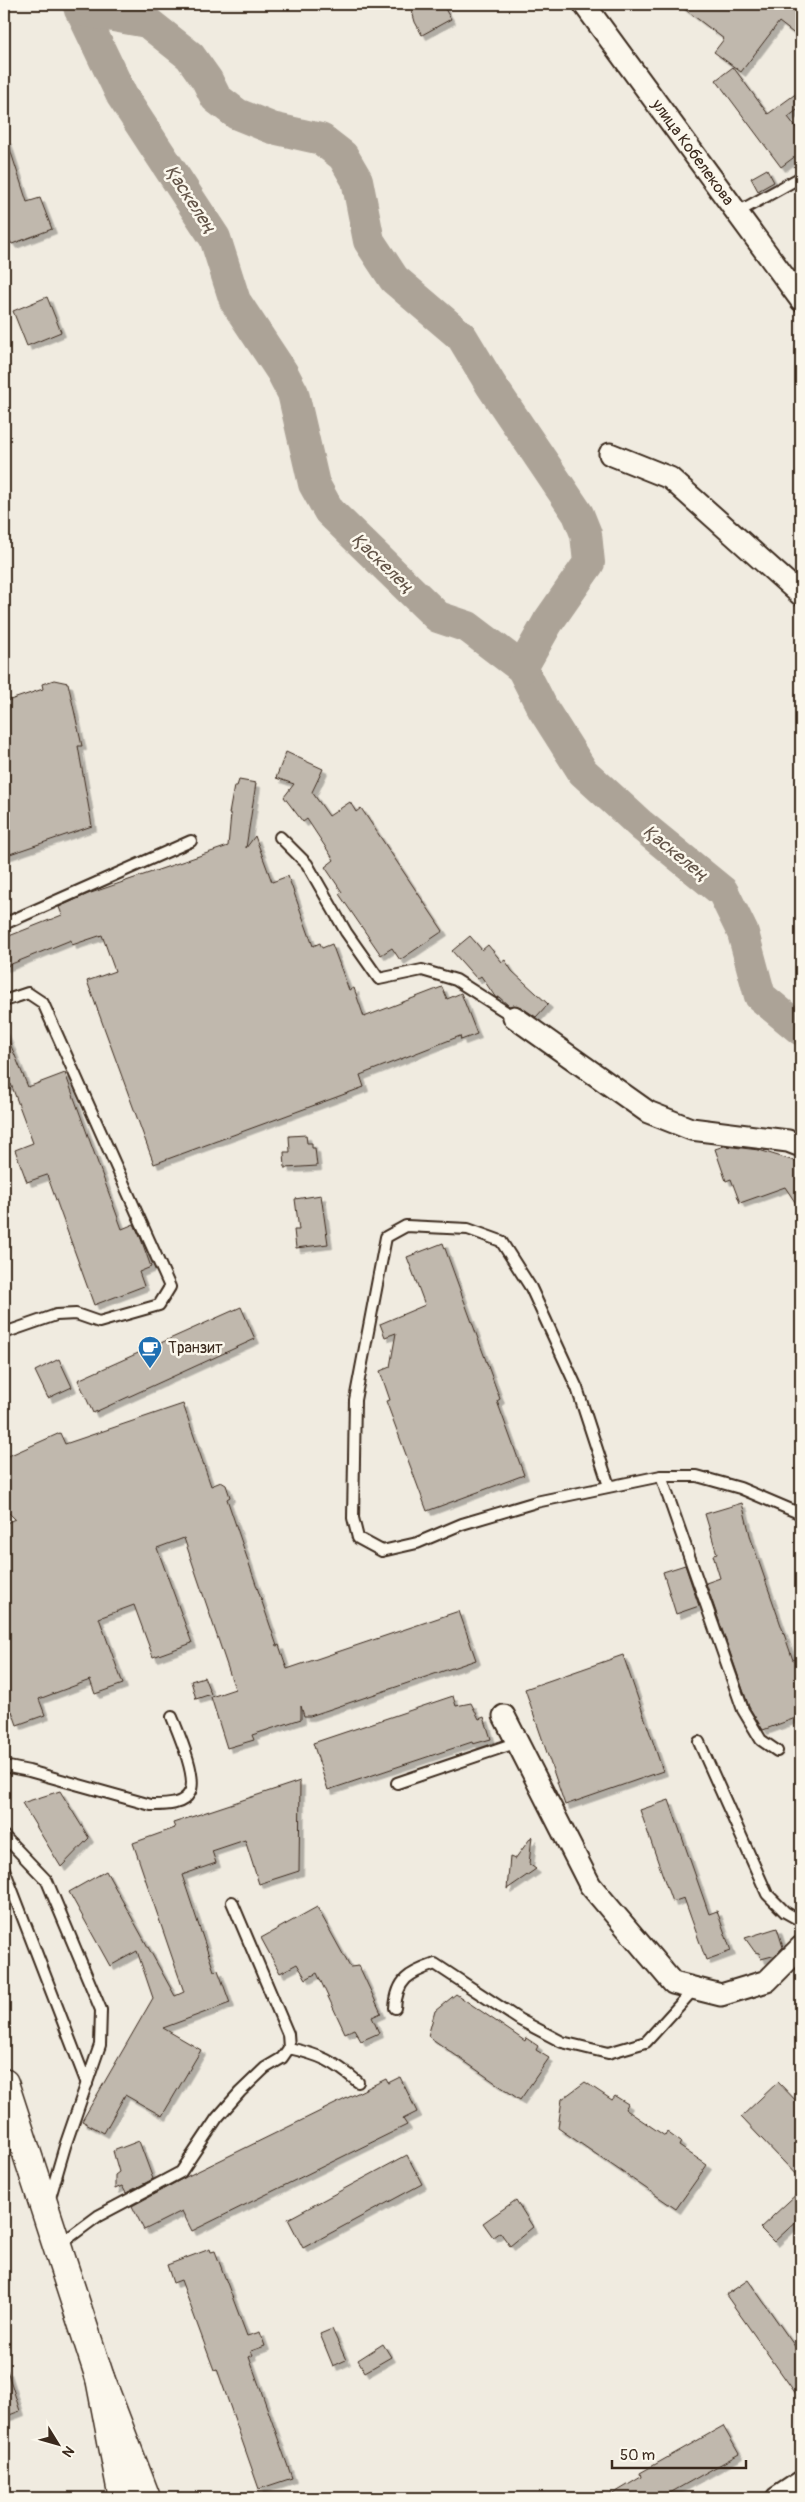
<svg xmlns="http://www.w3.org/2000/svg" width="805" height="2502" viewBox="0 0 805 2502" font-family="Pangolin,sans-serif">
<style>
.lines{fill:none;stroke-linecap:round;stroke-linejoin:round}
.river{stroke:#aca397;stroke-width:32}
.building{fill:#c0b8ad;stroke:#3b2a1e;filter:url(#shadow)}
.lane-casing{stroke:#3b2a1e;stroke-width:14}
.street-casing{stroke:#3b2a1e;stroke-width:25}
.secondary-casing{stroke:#3b2a1e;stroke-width:31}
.highway-casing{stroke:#3b2a1e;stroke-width:31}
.lane{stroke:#fbf7ec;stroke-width:10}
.street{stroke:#fbf7ec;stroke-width:21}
.secondary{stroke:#fbf7ec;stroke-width:28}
.highway{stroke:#fbf7ec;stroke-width:28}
.labels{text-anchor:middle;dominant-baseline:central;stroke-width:5;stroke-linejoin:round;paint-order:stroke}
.street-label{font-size:16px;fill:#3b2a1e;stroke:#fbf7ec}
.poi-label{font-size:16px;fill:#3b2a1e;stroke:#fbf7ec;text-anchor:start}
.water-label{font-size:18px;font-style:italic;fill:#635448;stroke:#fbf7ec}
</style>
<defs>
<filter id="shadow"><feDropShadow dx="4.5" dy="4.5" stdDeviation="0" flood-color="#0004"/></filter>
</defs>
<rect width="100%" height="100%" fill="#f0ebe0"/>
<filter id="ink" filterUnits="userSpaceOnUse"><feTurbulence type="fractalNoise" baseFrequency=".02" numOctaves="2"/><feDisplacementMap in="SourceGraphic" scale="10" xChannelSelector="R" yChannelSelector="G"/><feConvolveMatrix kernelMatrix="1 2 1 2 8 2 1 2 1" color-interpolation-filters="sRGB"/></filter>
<g filter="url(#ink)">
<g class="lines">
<!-- river -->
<g class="river">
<polyline points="78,4 122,96 215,238 235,301 282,372 293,393 314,484 329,511 438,617 468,627 522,668 543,709 583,772 641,825 723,892 743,933 760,996 801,1030"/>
<polyline points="80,10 147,22 190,56 207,80 216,98 237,114 272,128 321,139 343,156 357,180 369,241 394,279 462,337 491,385 578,514 586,534 589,563 548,622 522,668"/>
</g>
</g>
<!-- building -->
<g class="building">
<polygon points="410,4 442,4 451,19 422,35 415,22"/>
<polygon points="678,4 801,4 801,39 779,22 741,72 714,52 724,39"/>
<polygon points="733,67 768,114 801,90 801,107 788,117 801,134 801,152 781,167 716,80"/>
<polygon points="4,140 7,140 27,202 40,198 52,229 12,244 4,233"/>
<polygon points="767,169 774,182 758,191 751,178"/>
<polygon points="47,297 61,332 27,346 13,311"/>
<polygon points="54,680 68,683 82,746 78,746 92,826 4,856 4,702 43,689 42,684"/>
<polygon points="286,752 323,769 312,792 329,816 350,802 356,812 361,808 443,931 400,960 392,948 381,955 339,894 342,892 325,867 334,860 307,819 303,822 284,797 294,784 276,778"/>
<polygon points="239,780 256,783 246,848 255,836 272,882 288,876 313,946 320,943 322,948 332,944 349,990 354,988 364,1017 442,987 447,999 461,993 477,1034 461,1040 460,1036 360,1075 364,1087 154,1164 87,981 115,971 102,935 72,945 71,940 4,967 4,938 62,915 59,907 88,894 228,846 231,814 229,814 234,786 237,786"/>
<polygon points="470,936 482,950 488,945 502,962 505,960 512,971 548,1004 536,1017 521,1007 509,1006 499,997 496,998 481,976 477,979 452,951"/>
<polygon points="4,1029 28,1087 65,1073 122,1229 134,1224 141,1239 151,1267 139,1272 144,1286 94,1305 47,1175 27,1182 15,1150 33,1143 11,1084 4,1087"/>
<polygon points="306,1135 307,1143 312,1143 312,1148 315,1148 317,1166 285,1168 284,1152 290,1152 289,1136"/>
<polygon points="724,1146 759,1150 801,1163 801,1211 785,1187 740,1203 731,1179 726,1181 715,1149"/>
<polygon points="321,1195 328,1244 296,1248 294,1230 299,1230 295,1199"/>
<polygon points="443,1243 500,1399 497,1401 524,1475 427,1511 386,1401 390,1400 380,1371 390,1367 396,1333 385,1337 380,1324 425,1305 407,1257"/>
<polygon points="241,1307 255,1339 93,1413 78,1380"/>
<polygon points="59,1359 72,1387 48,1398 35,1371"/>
<polygon points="183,1404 211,1486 221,1482 226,1485 230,1497 227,1499 277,1646 279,1645 287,1669 459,1611 476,1660 310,1716 304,1716 301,1706 301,1719 252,1735 254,1740 227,1748 211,1697 235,1689 184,1538 157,1548 192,1643 153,1657 134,1605 99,1618 123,1684 95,1694 90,1680 39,1699 45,1715 17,1725 12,1711 4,1715 4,1524 15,1519 4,1508 4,1458 60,1433 65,1444"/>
<polygon points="742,1503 751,1539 793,1660 801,1657 801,1716 763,1730 749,1707 706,1583 720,1578 713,1555 717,1554 705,1514"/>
<polygon points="685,1565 699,1606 676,1614 663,1572"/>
<polygon points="623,1655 663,1771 565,1805 525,1689"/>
<polygon points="204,1677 211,1694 196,1699 191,1681"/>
<polygon points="453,1696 456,1706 471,1703 479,1719 484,1717 491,1739 473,1744 472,1742 328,1790 313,1743"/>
<polygon points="300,1781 299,1871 259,1884 245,1840 212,1851 216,1863 182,1875 214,1971 218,1970 230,2003 163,2028 201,2050 162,2116 125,2095 104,2133 82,2121 153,1998 137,1951 110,1966 69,1892 106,1871 175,1996 184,1992 133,1843 175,1828 173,1823"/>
<polygon points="60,1791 89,1838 61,1867 22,1803"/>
<polygon points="669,1800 709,1914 717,1911 731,1951 706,1960 684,1898 672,1902 640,1810"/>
<polygon points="532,1836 529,1864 536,1869 507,1889 510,1857 515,1859"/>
<polygon points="317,1907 350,1967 359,1966 381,2013 372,2017 379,2033 361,2041 354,2029 345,2033 317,1973 306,1979 297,1964 280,1973 261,1938"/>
<polygon points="777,1928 783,1947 776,1955 761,1959 759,1953 755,1952 745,1938"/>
<polygon points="456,1994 525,2041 526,2038 538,2046 536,2050 549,2058 520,2100 428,2036 435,2011"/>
<polygon points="400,2077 417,2112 403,2119 407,2125 192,2231 182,2211 144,2230 132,2206 186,2177 386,2079 388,2083"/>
<polygon points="585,2082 612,2100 615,2096 628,2104 625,2109 665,2136 667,2132 681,2142 679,2146 707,2165 676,2209 558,2128 562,2099"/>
<polygon points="778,2082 801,2106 801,2180 741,2117"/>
<polygon points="139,2141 153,2179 126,2193 122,2186 115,2189 115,2175 119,2172 113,2151"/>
<polygon points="407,2155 422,2184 303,2248 288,2219"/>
<polygon points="801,2190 801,2217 774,2242 760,2228"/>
<polygon points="516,2200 533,2227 510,2246 500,2232 493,2237 483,2223"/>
<polygon points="210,2249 211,2252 215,2251 247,2336 260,2332 265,2346 251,2351 253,2355 249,2357 292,2478 259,2489 217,2369 214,2370 181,2280 173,2283 167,2265"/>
<polygon points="748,2280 801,2355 801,2401 726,2295"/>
<polygon points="332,2329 346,2360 333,2366 320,2334"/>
<polygon points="383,2344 391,2357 365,2372 358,2360"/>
<polygon points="7,2370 20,2411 4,2417 4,2371"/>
<polygon points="723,2426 739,2454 661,2498 606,2498 641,2477 640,2473"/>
</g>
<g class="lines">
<defs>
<g id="lane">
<polyline points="736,213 801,177"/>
<polyline points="280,837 307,864 346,932 379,979 422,970 456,980 514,1017"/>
<polyline points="4,924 191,841"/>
<polyline points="4,1001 28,993 43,1003 170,1287 159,1305 99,1322 76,1314 56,1315 4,1333"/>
<polyline points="661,1476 743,1710 761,1740 777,1751"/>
<polyline points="609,1486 577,1388 531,1288 501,1241 468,1229 406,1226 386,1237 355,1400 353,1518 358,1538 382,1551 417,1543 462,1524 536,1502 661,1476 697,1476 740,1488 801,1514"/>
<polyline points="699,1742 767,1894 785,1912 801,1921"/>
<path d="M 4,1766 L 29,1771 L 151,1805 C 164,1805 183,1806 190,1792 C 198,1777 178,1732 172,1717"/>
<polyline points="397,1783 518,1742"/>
<polyline points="4,1836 47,1881 101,2010 100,2045 65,2146 49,2201"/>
<polyline points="4,1869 87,2084"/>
<path d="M 395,2008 C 397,1979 409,1973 435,1964 L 520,2020 L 562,2042 L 608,2053 L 646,2042 L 695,1988"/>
<path d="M 289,2048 C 321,2055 333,2061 358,2082"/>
<polyline points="59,2245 98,2216 181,2172 217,2118 240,2092 265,2068 282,2058 289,2048 288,2034 232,1902"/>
</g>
<g id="street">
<path id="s1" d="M 584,4 L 801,300"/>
<polyline points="610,454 670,478 801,595"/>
<polyline points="514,1017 648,1112 691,1129 788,1141 801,1146"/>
<polyline points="504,1716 590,1885 673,1983 721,1995 767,1981 801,1947"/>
<polyline points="777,2498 801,2482"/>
</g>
<polyline id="secondary" points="4,2083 100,2378 123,2498"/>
<polyline id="highway" points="100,2378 146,2498"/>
</defs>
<!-- lane casing -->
<use href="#lane" class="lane-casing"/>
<!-- street casing -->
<use href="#street" class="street-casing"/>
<!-- secondary casing -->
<use href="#secondary" class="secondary-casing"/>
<!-- highway casing -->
<use href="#highway" class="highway-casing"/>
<!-- lane -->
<use href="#lane" class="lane"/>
<!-- street -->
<use href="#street" class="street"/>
<!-- secondary -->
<use href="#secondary" class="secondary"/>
<!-- highway -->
<use href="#highway" class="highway"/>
</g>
</g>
<!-- icons -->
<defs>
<symbol id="cafe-pin" viewBox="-11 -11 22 30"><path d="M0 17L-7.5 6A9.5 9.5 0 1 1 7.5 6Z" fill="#1f6fb2" stroke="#fbf7ec"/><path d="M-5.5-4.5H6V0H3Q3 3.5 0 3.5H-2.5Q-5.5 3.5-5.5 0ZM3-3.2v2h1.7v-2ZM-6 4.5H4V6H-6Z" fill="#fff"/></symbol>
</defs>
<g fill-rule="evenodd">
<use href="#cafe-pin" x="136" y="1334" width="28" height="38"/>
</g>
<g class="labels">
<!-- street labels -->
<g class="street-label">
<text stroke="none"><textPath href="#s1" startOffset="184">улица Кобелекова</textPath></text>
</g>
<!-- poi labels -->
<g class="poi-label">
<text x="168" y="1348">Транзит</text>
</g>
<!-- water labels -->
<g class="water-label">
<text transform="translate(190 199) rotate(57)">Қаскелең</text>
<text transform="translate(382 563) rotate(44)">Қаскелең</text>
<text transform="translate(675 853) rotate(39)">Қаскелең</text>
</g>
</g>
<!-- margin -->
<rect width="805" height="2502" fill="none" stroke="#fbf7ec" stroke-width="20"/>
<rect x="10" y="10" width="785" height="2482" fill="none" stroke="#3b2a1e" stroke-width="2" filter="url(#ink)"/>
<!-- north arrow -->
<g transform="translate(58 2444) rotate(127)" stroke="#fbf7ec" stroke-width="4" paint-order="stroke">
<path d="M0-4L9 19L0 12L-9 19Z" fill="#3b2a1e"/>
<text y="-8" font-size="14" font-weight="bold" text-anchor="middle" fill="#3b2a1e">N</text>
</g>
<!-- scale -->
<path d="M612 2460v8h134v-8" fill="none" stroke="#3b2a1e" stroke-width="2.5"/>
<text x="620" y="2460" font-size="15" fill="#3b2a1e" stroke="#fbf7ec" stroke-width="4" paint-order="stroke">50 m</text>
</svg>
